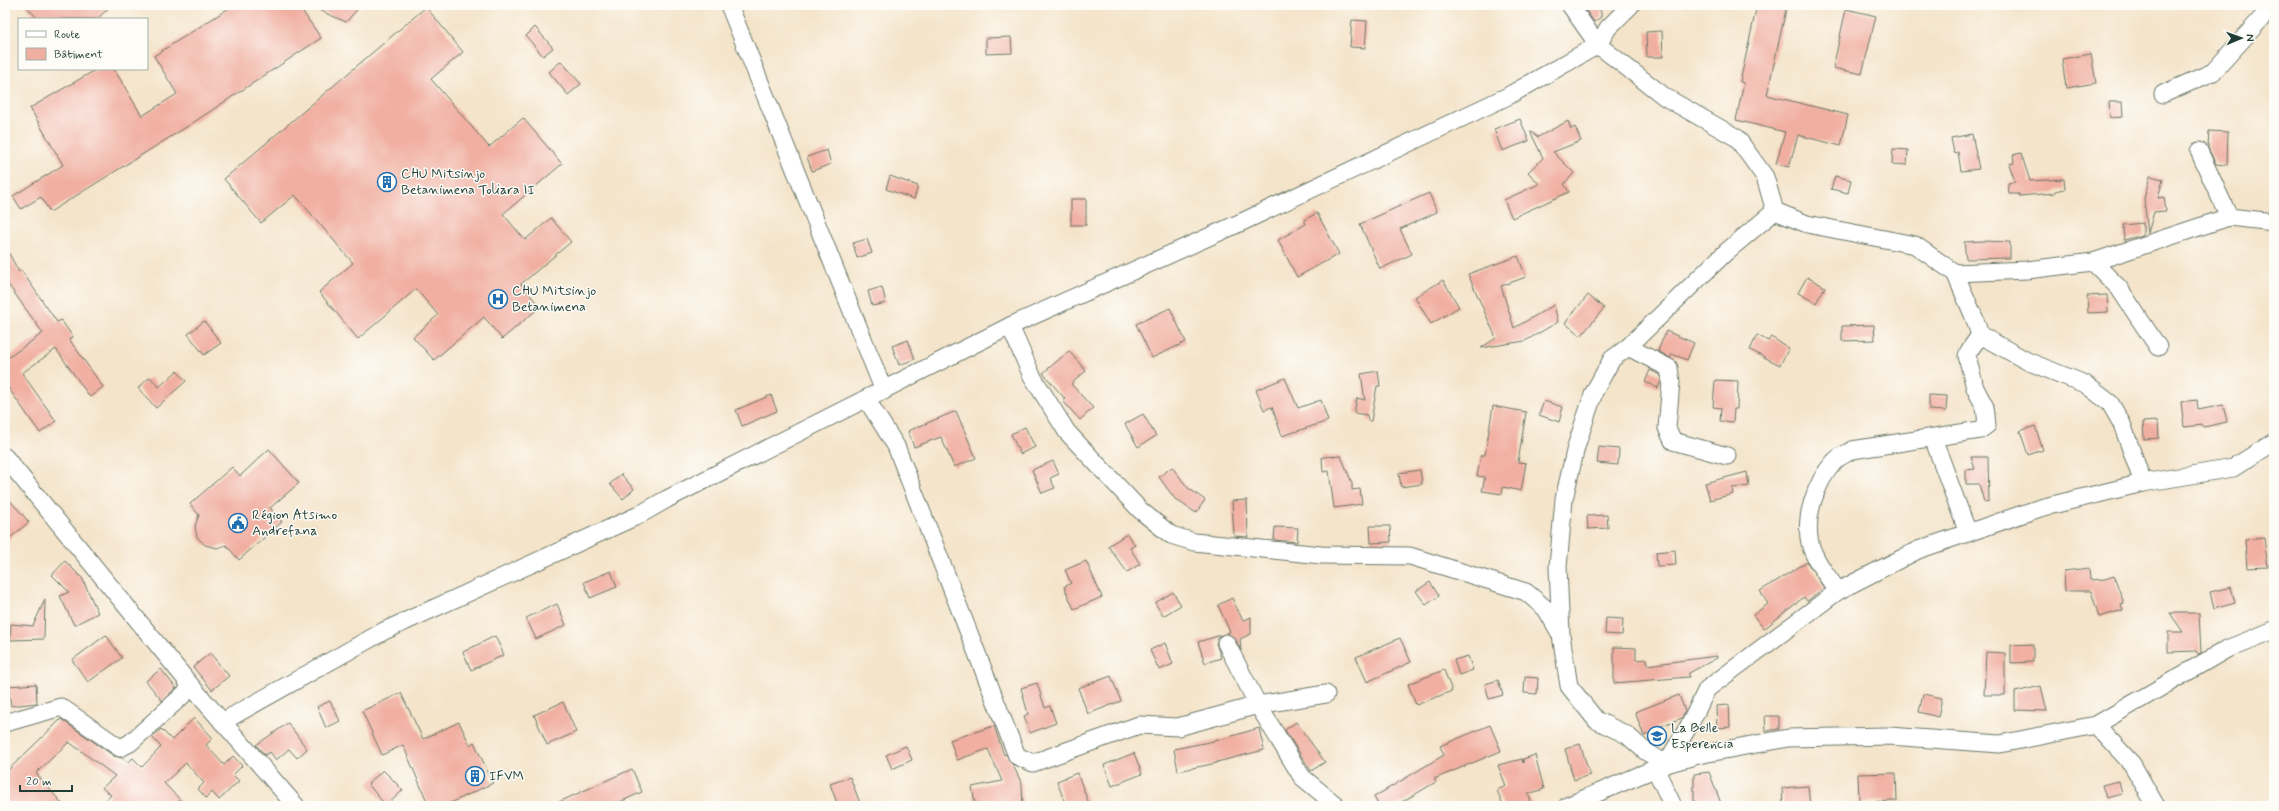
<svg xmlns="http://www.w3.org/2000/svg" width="2279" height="811" viewBox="0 0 2279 811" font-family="Mynerve,sans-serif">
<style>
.building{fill:#f1afa1}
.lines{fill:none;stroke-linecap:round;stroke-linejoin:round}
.minor-casing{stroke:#6a7768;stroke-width:19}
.minor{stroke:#fff;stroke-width:17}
.labels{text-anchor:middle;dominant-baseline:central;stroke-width:3;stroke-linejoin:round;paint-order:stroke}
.poi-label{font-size:14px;fill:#1f3d34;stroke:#fdfcf7;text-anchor:start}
</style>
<rect width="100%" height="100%" fill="#fdfcf7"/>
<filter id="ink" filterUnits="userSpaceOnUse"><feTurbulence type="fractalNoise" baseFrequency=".025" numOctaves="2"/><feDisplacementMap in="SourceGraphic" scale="8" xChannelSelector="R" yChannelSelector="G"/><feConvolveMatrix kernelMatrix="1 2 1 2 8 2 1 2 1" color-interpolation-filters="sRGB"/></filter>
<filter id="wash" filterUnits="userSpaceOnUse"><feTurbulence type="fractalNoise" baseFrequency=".012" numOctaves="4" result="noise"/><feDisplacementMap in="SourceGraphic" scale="16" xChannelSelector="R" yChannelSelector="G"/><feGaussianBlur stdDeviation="0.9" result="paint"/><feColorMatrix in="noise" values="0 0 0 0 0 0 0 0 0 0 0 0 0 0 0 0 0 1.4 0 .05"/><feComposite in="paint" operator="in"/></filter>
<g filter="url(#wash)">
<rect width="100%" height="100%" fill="#f4e4ca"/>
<g id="blocks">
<!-- building -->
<g class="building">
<polygon points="25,5 112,5 97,19 38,19"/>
<polygon points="234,5 298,5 321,38 188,126 50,212 41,197 21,209 13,196 63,165 30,108 97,69 114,69 142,116 177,94 154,56"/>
<polygon points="307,5 361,5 346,22"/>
<polygon points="1590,5 1596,5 1601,12 1601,17 1594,22 1585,9"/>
<polygon points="1757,5 1787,5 1767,95 1848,115 1841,146 1798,135 1789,167 1776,164 1785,132 1736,120 1744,83 1740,82"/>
<polygon points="426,7 463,52 431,79 489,147 523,118 562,164 503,214 525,240 551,218 571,242 521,284 540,307 502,339 484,317 434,360 413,337 438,315 416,289 358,339 319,292 353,263 295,195 261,223 224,179"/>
<polygon points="1846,9 1876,16 1862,74 1833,68"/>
<polygon points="1352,20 1367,21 1365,48 1350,47"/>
<polygon points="535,27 553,48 543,56 526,36"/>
<polygon points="1662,31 1663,57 1647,57 1646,32"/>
<polygon points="1011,37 1012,53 986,54 986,38"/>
<polygon points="2091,54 2096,83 2066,88 2062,59"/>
<polygon points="561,61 581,84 568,95 549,72"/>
<polygon points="2109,102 2122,102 2123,117 2110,118"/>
<polygon points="1520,119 1529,141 1502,151 1494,129"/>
<polygon points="1568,121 1571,129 1575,127 1581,141 1553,152 1574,173 1564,184 1569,192 1512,218 1504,200 1539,184 1528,172 1543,158 1530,131 1538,137"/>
<polygon points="2209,131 2228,132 2227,165 2216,164 2208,148"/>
<polygon points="1972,134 1979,169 1961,171 1958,152 1954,153 1951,138"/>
<polygon points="1893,149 1908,150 1907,165 1892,164"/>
<polygon points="827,150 831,164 812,171 807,157"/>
<polygon points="2021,153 2030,181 2064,179 2065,189 2055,191 2055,193 2019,196 2019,194 2009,194 2008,183 2015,182 2009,164 2014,163 2013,155"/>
<polygon points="890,176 918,186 914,199 886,189"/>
<polygon points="1835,176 1851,180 1848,193 1831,189"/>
<polygon points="2150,176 2163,179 2158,198 2164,197 2166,211 2154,212 2148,233 2144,199"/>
<polygon points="1429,193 1437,212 1400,229 1412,254 1380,269 1360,224"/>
<rect x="1071" y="199" width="15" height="26"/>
<polygon points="1317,213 1339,254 1297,277 1278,240 1306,224 1304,220"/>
<polygon points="2143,223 2143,235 2124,240 2123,225"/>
<polygon points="867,239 872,253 857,258 853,243"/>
<polygon points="1983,241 2010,242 2010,258 1966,259 1964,242"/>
<polygon points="5,246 19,272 21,270 57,322 61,320 73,337 69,339 103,387 90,397 56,349 22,373 56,421 40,433 5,383 5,360 43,333 5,280"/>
<polygon points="1518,256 1526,277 1501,286 1514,328 1554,305 1558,322 1525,341 1481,348 1496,338 1468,274"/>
<polygon points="1807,277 1825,287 1816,303 1798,293"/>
<polygon points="1443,280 1459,307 1431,324 1415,297"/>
<polygon points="882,287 886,303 872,306 868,291"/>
<polygon points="1588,295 1604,308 1581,336 1565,323"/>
<polygon points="2107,295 2108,312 2088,313 2087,296"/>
<polygon points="1170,308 1186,342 1152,358 1136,324"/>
<polygon points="204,321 221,343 204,355 188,334"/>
<polygon points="1874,325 1875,340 1842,341 1842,326"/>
<polygon points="1666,331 1694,343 1687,360 1672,354 1670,358 1658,351"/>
<polygon points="1757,335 1768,341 1771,337 1789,348 1780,365 1750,350"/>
<polygon points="908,340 915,359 899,365 892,346"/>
<polygon points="1069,351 1086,371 1071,384 1093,408 1080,420 1063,401 1065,399 1043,373"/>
<polygon points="1650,370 1660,375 1661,381 1658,388 1645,382"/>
<polygon points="177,371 186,381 156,408 138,388 150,377 159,387"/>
<polygon points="1378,371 1380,386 1377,386 1371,421 1368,421 1367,415 1354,413 1357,398 1365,400 1361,374"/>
<polygon points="1285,378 1298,408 1321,400 1328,421 1282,436 1272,407 1264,410 1256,390"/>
<polygon points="1715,380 1738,381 1737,409 1734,409 1733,422 1720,421 1721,408 1713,407"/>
<polygon points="771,395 777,411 742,426 736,410"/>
<polygon points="1929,395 1947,396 1946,411 1929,410"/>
<polygon points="2197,400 2198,410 2223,405 2227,422 2204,427 2203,425 2184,427 2181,402"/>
<polygon points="1544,401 1563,407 1559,422 1539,415"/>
<polygon points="1493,406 1526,412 1518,462 1526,463 1521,491 1503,487 1502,494 1482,491 1485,477 1477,476 1481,455 1485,455"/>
<polygon points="956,411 976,458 954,467 941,437 914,447 908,431"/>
<polygon points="1143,414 1156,436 1138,447 1125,424"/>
<polygon points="2158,421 2159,438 2144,439 2143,422"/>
<polygon points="2035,426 2043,450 2028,455 2020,431"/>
<polygon points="1025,427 1035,447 1020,454 1011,434"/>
<polygon points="1599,447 1619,449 1618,465 1597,463"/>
<polygon points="269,449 299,483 270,508 282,522 239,560 226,545 217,548 205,545 197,537 195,526 199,515 190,504 232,467 240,476"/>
<polygon points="1341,456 1352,483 1352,490 1360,489 1362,504 1334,508 1329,471 1323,472 1322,457"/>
<polygon points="1971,457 1988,457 1989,501 1984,502 1979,484 1966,484 1966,470 1975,469"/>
<polygon points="1053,461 1059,474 1050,478 1055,488 1042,493 1032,470"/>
<polygon points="1172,467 1188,488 1205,500 1196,513 1175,499 1159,477"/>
<polygon points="1420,470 1422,484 1401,487 1399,473"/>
<polygon points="1747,472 1749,486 1732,488 1733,494 1710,500 1705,483"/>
<polygon points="621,474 634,489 623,499 610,484"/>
<polygon points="5,495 29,522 5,542"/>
<polygon points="1247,500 1248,537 1234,536 1232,501"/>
<polygon points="1607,515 1608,528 1588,529 1587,516"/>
<polygon points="1370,526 1390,526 1391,542 1371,543"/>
<polygon points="1275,527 1298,528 1297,542 1274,540"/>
<polygon points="1127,534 1135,545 1130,548 1140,564 1127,572 1108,546"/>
<polygon points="2264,538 2268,567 2247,568 2245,540"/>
<polygon points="1675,550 1676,565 1657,566 1656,552"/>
<polygon points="65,561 82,578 98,613 74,625 60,596 69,592 52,575"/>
<polygon points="1086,561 1102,597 1074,609 1064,587 1071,583 1065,570"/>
<polygon points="1807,562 1824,588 1807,601 1804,597 1764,629 1753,615 1768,604 1760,591"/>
<polygon points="2089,568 2090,580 2105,579 2114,576 2124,603 2121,604 2123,610 2099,617 2091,591 2065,591 2064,571"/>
<polygon points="611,571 617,587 590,598 584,582"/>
<polygon points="1430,582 1439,596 1426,605 1416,591"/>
<polygon points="2231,587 2235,603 2214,609 2210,592"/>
<polygon points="1173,592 1181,605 1163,616 1155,603"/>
<polygon points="1232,598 1243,621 1251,617 1251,634 1240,639 1241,651 1235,638 1226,633 1230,632 1218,605"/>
<polygon points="45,599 44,639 10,640 11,624 33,626"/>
<polygon points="557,604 566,625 536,639 526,618"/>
<polygon points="2170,613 2199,613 2201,653 2198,654 2196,651 2168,652 2168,632 2183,632"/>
<polygon points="1606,618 1623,619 1622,635 1605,634"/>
<polygon points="106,635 122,658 88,682 72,660"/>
<polygon points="1221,635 1216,643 1221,658 1205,663 1198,642"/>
<polygon points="495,636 504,655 471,670 463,652"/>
<polygon points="1400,638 1411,662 1367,682 1356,657"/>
<polygon points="1165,643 1173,664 1159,670 1150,650"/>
<polygon points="2033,644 2033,662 2011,663 2011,645"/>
<polygon points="1614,647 1636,648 1636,660 1647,659 1647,665 1717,656 1717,658 1689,673 1689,677 1614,683"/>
<polygon points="1986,652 2005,653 2005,695 1984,695"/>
<polygon points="210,653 229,676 212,690 193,667"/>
<polygon points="1468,656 1473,670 1459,675 1454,660"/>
<polygon points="161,669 176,688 162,701 146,681"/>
<polygon points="1444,670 1452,691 1416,705 1408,684"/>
<polygon points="1111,676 1121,701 1088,714 1078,688"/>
<polygon points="1525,677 1538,678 1537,694 1524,693"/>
<polygon points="1498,680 1503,695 1489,699 1485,684"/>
<polygon points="1037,683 1045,708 1050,706 1056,723 1030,733 1024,716 1028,714 1021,688"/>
<polygon points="36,684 37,703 11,706 8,686"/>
<polygon points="2041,686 2047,711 2015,710 2015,692"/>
<polygon points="401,693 423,739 459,722 470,745 474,742 493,783 444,806 429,806 403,745 382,755 362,711"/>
<polygon points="1923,694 1942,698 1938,717 1919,712"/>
<polygon points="1679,695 1685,711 1682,718 1656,728 1658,731 1644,736 1635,712"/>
<polygon points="330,701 340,721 326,728 317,707"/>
<polygon points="563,702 576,732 547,745 534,715"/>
<polygon points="1729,705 1730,727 1717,728 1716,706"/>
<polygon points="1765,716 1779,716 1779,729 1766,731"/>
<polygon points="194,718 213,738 206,745 224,765 233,756 242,766 233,775 239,781 219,800 212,792 206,798 198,789 204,783 186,763 164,783 186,806 101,806 111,795 102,788 115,776 69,742 36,773 64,806 5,806 5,773 61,719 114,756 122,758 128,762 133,758 142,767 161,747 152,737 161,729 172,740"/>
<polygon points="1296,722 1325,762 1311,771 1285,730"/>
<polygon points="288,723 307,749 297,758 289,749 276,760 270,752 265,755 256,745"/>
<polygon points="1490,725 1501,751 1434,779 1436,782 1395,806 1379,806 1374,797 1444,755 1440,746"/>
<polygon points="994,726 1004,755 1006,754 1013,765 1022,784 1023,806 979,806 979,803 975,804 972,787 1002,781 988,749 957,760 950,740"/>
<polygon points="1259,728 1264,750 1217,762 1217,763 1178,771 1174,749 1219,740"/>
<polygon points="1580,744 1590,775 1574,780 1565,749"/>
<polygon points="906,746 912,760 892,769 886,755"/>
<polygon points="1134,753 1142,774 1112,786 1104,765"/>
<polygon points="1535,755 1544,789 1528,794 1533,806 1503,806 1497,790 1506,786 1498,765 1522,759 1523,763 1523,759"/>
<polygon points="632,769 642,792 611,806 550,806"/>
<polygon points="383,770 403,790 386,806 368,784"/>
<polygon points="1709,772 1722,806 1694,806 1694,774"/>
<polygon points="1077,773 1090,806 1066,806 1057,781"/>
<polygon points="1896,773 1897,801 1859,802 1858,774"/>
<polygon points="850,777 860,803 853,806 838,806 830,784"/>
<polygon points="2119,781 2122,794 2106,798 2102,785"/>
<polygon points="1808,786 1810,806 1783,806 1782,788"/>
</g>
</g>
</g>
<g filter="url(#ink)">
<use href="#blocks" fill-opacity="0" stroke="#6a7768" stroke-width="1"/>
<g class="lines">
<defs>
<g id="minor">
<polyline points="729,5 884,391"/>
<polyline points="1570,5 1598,45 1608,28 1631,5"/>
<polyline points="2163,94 2213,72 2269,10 2274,13"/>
<polyline points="2199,151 2229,217"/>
<polyline points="2093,262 2119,288 2158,347"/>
<polyline points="1955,273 1974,317 1980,335 2027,361 2085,384 2110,403 2122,424 2143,483"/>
<polyline points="1010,326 1032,376 1067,432 1140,510 1171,535 1194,542 1321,555 1410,556 1526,592 1546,609 1561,635"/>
<polyline points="1628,347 1669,368 1671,382 1667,428 1673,441 1727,456"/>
<polyline points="867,400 896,446 1017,756 1033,763 1139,725 1178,727 1258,705 1326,694"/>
<polyline points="1933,438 1968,533"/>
<polyline points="5,457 192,687 296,806"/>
<path d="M 1838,591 C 1828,577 1814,560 1810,543 C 1804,517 1816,482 1834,462 C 1838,457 1846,454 1852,450 L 1980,430 L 1987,425 L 1985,407 L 1975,388 L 1967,356 L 1969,351 L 1980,335"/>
<polyline points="1226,643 1258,705 1302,777 1337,806"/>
<polyline points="222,722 384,631 639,515 667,499 1010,326 1244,221 1508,96 1598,45 1665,97 1737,138 1765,177 1775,211 1807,224 1915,245 1955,273 2027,270 2093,262 2229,217 2274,222"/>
<polyline points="5,723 61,707 120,748 130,743 192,687"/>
<polyline points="2096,725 2132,764 2156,806"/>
<polyline points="1666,764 1690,724 1707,689 1838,591 1918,550 2040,508 2143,483 2233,468 2274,442"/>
<polyline points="1666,764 1645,751 1627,735 1596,720 1569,686 1561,635 1558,567 1564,499 1576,447 1594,392 1612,359 1628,347 1726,252 1775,211"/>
<polyline points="1655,768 1673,806"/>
<polyline points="1567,806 1666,764 1698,755 1788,738 1889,736 2000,744 2096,725 2227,649 2274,630"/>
</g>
</defs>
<!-- minor casing -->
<use href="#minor" class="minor-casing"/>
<!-- minor -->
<use href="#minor" class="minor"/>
</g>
</g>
<!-- icons -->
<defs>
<symbol id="building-ring" viewBox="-11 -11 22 22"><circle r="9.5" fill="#fdfcf7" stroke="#1f6fb2" stroke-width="1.5"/><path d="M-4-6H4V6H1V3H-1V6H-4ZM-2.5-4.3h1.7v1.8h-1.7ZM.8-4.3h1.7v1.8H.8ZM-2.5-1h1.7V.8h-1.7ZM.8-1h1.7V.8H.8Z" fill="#1f6fb2"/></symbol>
<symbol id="hospital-ring" viewBox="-11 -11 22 22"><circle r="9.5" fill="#fdfcf7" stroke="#1f6fb2" stroke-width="1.5"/><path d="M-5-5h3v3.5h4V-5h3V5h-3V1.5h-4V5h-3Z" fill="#1f6fb2"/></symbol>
<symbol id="civic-ring" viewBox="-11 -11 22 22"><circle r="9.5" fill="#fdfcf7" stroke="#1f6fb2" stroke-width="1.5"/><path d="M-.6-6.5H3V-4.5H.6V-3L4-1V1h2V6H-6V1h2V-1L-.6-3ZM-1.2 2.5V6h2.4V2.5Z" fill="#1f6fb2"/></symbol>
<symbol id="school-ring" viewBox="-11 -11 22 22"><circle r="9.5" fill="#fdfcf7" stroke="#1f6fb2" stroke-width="1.5"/><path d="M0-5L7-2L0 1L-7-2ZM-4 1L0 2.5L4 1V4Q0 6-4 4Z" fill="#1f6fb2"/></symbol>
</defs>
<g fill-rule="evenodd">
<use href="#building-ring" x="376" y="171" width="22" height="22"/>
<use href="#hospital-ring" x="487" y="288" width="22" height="22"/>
<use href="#civic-ring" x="227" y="512" width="22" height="22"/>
<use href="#school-ring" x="1646" y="725" width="22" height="22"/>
<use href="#building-ring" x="464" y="765" width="22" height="22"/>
</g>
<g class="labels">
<!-- poi labels -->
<g class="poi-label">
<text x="401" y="174">CHU Mitsinjo<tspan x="401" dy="16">Betanimena Toliara II</tspan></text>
<text x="512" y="291">CHU Mitsinjo<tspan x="512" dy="16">Betanimena</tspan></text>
<text x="252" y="515">Région Atsimo<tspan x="252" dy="16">Andrefana</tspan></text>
<text x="1671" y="728">La Belle<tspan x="1671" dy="16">Esperencia</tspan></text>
<text x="489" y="776">IFVM</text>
</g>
</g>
<!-- margin -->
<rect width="2279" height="811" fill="none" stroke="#fdfcf7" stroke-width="20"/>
<!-- legend -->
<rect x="18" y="18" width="130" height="52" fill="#fdfcf7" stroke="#a4b0a9"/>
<rect x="26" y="31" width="20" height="6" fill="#ffffff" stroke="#a4b0a9"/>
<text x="54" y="38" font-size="12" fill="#1f3d34">Route</text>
<rect x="26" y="48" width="20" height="12" fill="#f1afa1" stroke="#a4b0a9"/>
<text x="54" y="58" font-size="12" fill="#1f3d34">Bâtiment</text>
<!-- north arrow -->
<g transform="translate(2241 38) rotate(88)" stroke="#fdfcf7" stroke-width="3" paint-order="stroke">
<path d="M0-3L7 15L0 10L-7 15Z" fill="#1f3d34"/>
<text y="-6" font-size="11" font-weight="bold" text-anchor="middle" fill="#1f3d34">N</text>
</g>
<!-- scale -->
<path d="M20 785v6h52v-6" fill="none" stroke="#1f3d34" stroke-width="2"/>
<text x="26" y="785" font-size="12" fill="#1f3d34" stroke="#fdfcf7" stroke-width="3" paint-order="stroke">20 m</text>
</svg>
